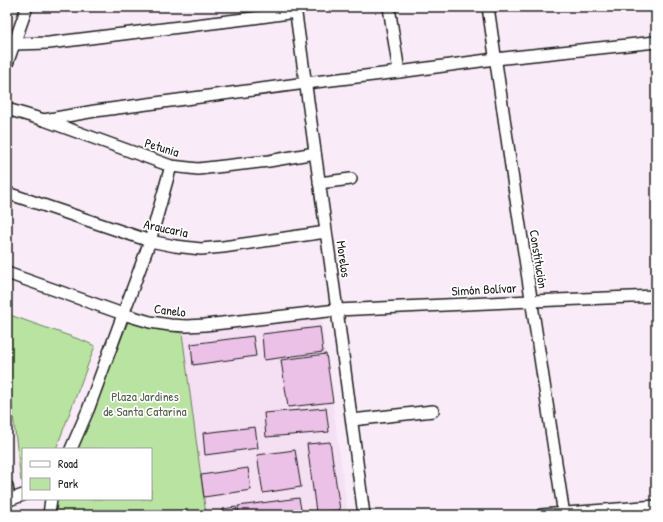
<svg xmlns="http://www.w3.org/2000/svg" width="663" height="522" viewBox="0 0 663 522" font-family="'Patrick Hand',sans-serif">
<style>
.built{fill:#f5dff3}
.green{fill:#b9e3a0;stroke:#6a805e}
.building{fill:#ecc1e8;stroke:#1c1c1c}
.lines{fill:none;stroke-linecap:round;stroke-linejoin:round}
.minor-casing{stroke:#1c1c1c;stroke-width:14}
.minor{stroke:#fff;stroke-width:11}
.labels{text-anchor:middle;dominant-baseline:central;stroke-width:3.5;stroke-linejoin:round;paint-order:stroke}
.street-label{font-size:13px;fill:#1c1c1c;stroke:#fff}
.park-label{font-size:13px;fill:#53624a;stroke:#fff}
</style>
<rect width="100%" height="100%" fill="#f9ecf8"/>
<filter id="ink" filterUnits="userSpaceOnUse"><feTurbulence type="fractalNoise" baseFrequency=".025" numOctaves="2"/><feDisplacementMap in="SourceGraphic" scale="8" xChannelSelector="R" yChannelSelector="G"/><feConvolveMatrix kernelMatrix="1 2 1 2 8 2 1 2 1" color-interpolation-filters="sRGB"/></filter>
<g filter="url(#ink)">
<!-- built -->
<polygon class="built" points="321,316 348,515 206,515 182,333"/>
<!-- green -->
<g class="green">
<polygon points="7,314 84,341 95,346 56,449 23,449 23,480 21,481 7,365"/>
<polygon points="128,322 182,333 206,515 54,515 57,499 151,499 151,449 77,449"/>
</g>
<!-- building -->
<g class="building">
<polygon points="320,327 323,352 264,360 262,334"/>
<polygon points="253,336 256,356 193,365 191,344"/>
<polygon points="326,354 333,402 288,407 281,360"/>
<polygon points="326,408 329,432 266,437 264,413"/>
<polygon points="255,427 258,448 205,455 203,433"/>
<polygon points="330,442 340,510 316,512 307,444"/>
<polygon points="295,450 301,487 263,493 257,455"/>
<polygon points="248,468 251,490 204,497 201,475"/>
<polygon points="299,498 302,515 239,515 238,506"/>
<polygon points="236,507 237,515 223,515 223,509"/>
</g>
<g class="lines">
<defs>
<g id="minor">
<polyline points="295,7 337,310 364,515"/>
<polyline points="389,7 399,72"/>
<polyline points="488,7 513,180 564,515"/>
<polyline points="7,42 14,44 49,43 253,18 296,12"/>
<polyline points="7,64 27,7"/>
<polyline points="7,109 44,120 171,166 198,169 269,161 315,153"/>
<polyline points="44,120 95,111 306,83 399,72 495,59 656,42"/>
<polyline points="319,183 351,179"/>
<polyline points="7,193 150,241 175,246 201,249 223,247 326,232"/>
<polyline points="7,273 123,314 150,322 170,325 187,326 205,325 337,310 532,301 656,296"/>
<polyline points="352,420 433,411"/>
<polyline points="71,449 88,410 150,241 171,166"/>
<polyline points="7,486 9,500 23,495"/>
<polyline points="49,515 51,499"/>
<polyline points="541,515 656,506"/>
</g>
</defs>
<!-- minor casing -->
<use href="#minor" class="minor-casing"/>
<!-- minor -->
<use href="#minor" class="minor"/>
</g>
</g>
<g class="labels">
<!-- street labels -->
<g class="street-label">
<text transform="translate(162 147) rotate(17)">Petunia</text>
<text transform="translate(166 228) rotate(12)">Araucaria</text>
<text transform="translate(344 259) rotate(82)">Morelos</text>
<text transform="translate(539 259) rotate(81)">Constitución</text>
<text transform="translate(484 289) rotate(-3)">Simón Bolívar</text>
<text transform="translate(170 310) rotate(7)">Canelo</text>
</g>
<!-- park labels -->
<g class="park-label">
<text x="145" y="396">Plaza Jardines<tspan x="145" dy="15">de Santa Catarina</tspan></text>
</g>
</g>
<!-- margin -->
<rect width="663" height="522" fill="none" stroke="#fff" stroke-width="24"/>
<rect x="12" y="12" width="639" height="498" fill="none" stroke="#1c1c1c" stroke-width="1.5" filter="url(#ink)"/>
<!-- legend -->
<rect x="22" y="448" width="130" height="52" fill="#ffffff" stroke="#a4a4a4"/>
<rect x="30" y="461" width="20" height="6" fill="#ffffff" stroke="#a4a4a4"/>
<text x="58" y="468" font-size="12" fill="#1c1c1c">Road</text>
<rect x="30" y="478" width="20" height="12" fill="#b9e3a0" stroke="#a4a4a4"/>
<text x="58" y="488" font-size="12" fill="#1c1c1c">Park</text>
</svg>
